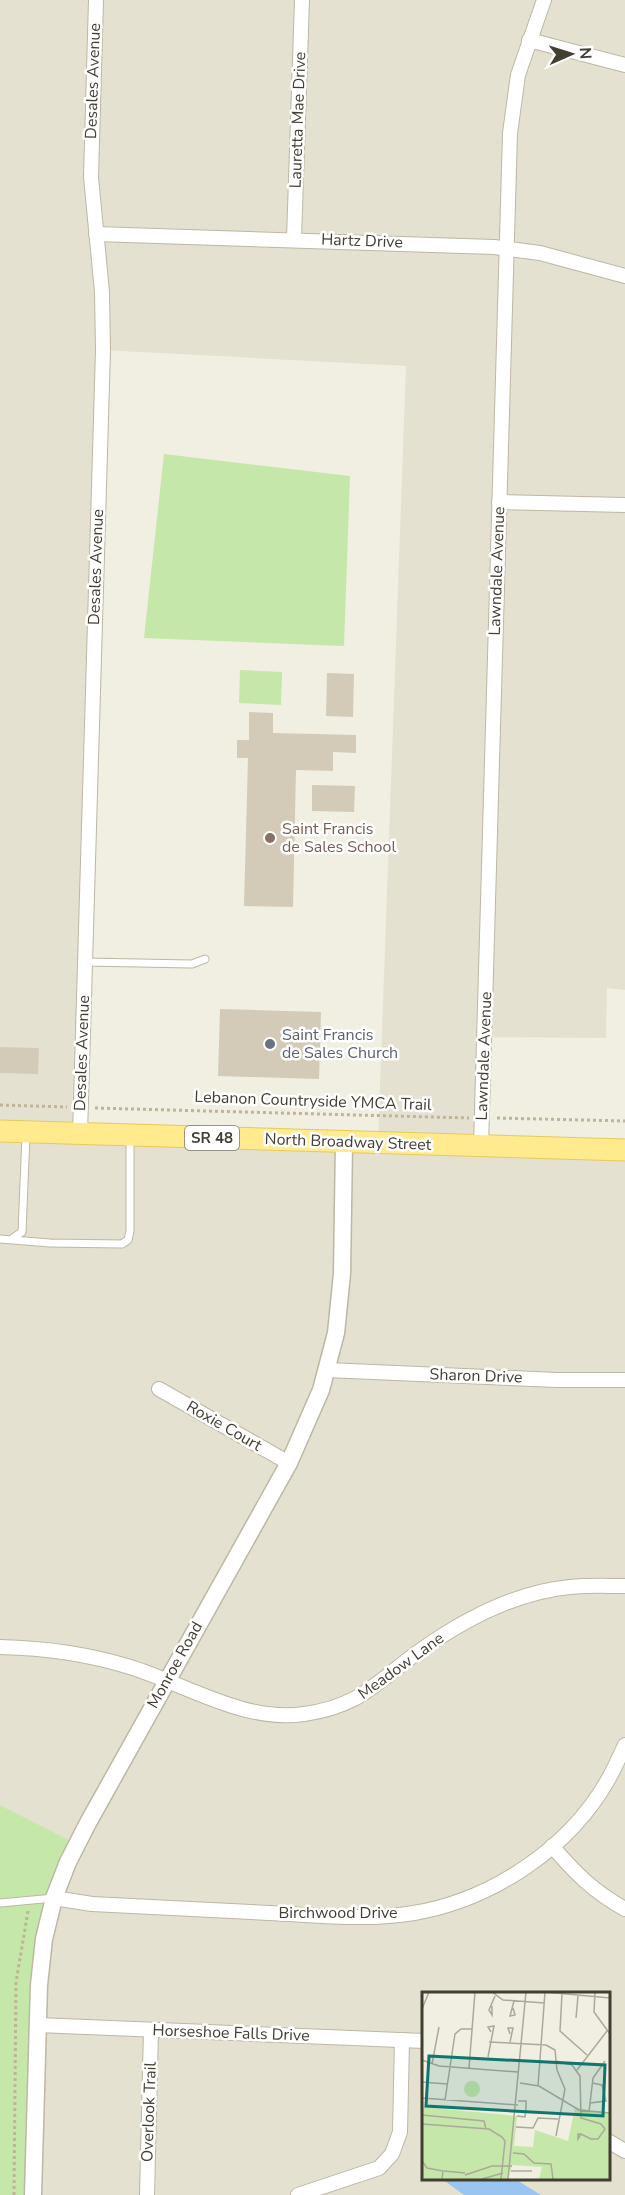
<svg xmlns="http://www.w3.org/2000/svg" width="625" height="2195" viewBox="0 0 625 2195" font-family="'Nunito Sans',sans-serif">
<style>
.residential{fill:#e5e1d0;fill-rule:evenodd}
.green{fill:#c5e7a9}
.water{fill:#9bc5f1}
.building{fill:#d3cbb7}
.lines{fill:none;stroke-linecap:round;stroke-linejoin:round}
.service-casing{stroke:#bdb7a4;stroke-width:9}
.minor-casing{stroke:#bdb7a4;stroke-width:16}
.tertiary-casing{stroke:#bdb7a4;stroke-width:19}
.primary-casing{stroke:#e5ca5c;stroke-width:23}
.path{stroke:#bfb495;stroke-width:3;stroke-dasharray:3 3;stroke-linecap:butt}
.service{stroke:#fff;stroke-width:7}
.minor{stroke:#fff;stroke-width:14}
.tertiary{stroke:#fff;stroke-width:16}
.primary{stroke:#ffea8d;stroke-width:21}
.education-dot{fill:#8d6e63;stroke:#fff;stroke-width:2}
.worship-dot{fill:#6b7280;stroke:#fff;stroke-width:2}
.labels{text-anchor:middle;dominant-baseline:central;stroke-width:5;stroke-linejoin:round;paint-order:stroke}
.shield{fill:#fff;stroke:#7b7870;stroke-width:1.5}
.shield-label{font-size:15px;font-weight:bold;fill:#433e32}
.street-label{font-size:16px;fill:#433e32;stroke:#fff}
.education-label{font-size:16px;fill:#785e54;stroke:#fff;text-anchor:start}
.worship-label{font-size:16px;fill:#5b616d;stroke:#fff;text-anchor:start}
.inset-road{fill:none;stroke:#aba89c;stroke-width:1.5}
.view{fill:#0f766e;fill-opacity:0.15;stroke:#0f766e;stroke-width:3}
.inset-edge{fill:none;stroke:#433e32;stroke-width:3}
</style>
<rect width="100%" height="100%" fill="#f1eee2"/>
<!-- residential -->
<path class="residential" d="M 0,0 L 625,0 L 625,990 L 607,988 L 606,1038 L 484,1037 L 481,1145 L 625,1149 L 625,2195 L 33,2195 L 39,1985 L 77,1844 L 0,1805 ZM 103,350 L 406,366 L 378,1143 L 80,1134 ZM 424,1994 L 608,1994 L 608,2178 L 424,2178 Z"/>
<!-- green -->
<g class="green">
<polygon points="164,454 350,476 344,646 144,638"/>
<polygon points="240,670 282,672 281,705 239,703"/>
<polygon points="0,1805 77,1844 44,1939 33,2195 0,2195"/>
</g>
<!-- water -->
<polygon class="water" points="442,2179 515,2179 541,2195 464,2195"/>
<!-- building -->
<g class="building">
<polygon points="327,673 354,674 353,717 326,716"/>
<polygon points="249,712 273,713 273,733 356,735 356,753 333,752 333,771 296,770 293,907 244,906 248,758 237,758 237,740 249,740"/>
<polygon points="312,785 355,786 354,812 312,811"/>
<polygon points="220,1009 321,1012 319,1079 218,1076"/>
<polygon points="0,1047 39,1048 38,1074 0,1073"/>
</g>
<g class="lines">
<defs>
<g id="service">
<polyline points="85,962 192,964 205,959"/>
<polyline points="13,1238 22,1232 26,1135"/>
<polyline points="0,1239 50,1243 122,1244 128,1240 130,1231 130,1138"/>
<polyline points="0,1903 54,1898"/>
</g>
<g id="minor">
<polyline points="529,40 625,65"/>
<polyline points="96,234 494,247 540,253 625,276"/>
<polyline points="294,239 302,0"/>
<polyline points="499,502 625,505"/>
<polyline points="80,1134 103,350 102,292 91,177 96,0"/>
<polyline points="481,1146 510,133 518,75 544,0"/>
<polyline points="327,1370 557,1380 625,1380"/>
<polyline points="159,1389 289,1463"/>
<path d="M 0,1647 C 44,1648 88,1654 130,1667 C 185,1684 245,1723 304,1714 C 362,1706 377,1681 421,1650 C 465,1619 516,1592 570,1587 C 588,1585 607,1586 625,1586"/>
<path d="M 552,1846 C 575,1873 594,1892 625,1909"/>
<path d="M 54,1898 L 92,1904 C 151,1907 210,1910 269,1913 C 316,1915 366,1921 414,1913 C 492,1900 570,1848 609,1778 C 615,1767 620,1756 625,1745"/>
<polyline points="38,2025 424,2041"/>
<polyline points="608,2141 625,2151"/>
<polyline points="147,2195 151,2030"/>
<polyline points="298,2195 379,2168 392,2154 400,2132 402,2040"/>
</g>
<polyline id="tertiary" points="33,2195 39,1985 44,1939 54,1898 68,1862 89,1821 289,1463 321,1390 336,1333 342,1274 344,1143"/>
<polyline id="primary" points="0,1131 625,1150"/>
</defs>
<!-- service casing -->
<use href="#service" class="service-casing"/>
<!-- minor casing -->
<use href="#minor" class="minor-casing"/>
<!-- tertiary casing -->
<use href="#tertiary" class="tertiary-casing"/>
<!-- primary casing -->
<use href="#primary" class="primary-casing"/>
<!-- path -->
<g class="path">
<polyline points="0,1105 67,1107"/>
<polyline points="95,1108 469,1118"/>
<polyline points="497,1118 625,1121"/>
<polyline points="14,2195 16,1982 28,1911"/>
</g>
<!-- service -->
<use href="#service" class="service"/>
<!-- minor -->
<use href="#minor" class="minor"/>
<!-- tertiary -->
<use href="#tertiary" class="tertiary"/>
<!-- primary -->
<use href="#primary" class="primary"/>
</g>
<!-- markers -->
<circle class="education-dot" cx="270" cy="838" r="6"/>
<circle class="worship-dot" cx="270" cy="1044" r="6"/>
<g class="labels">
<!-- shield labels -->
<rect class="shield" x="185" y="1126" width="54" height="24" rx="4.5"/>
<g class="shield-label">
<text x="212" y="1138">SR 48</text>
</g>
<!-- street labels -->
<g class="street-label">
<text transform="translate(93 81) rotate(-88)">Desales Avenue</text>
<text transform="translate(298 120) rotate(-88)">Lauretta Mae Drive</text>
<text transform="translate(362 241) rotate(2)">Hartz Drive</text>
<text transform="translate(96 567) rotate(-88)">Desales Avenue</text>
<text transform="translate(497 571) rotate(-88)">Lawndale Avenue</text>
<text transform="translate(82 1053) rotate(-88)">Desales Avenue</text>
<text transform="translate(484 1056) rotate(-88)">Lawndale Avenue</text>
<text transform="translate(313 1101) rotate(2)">Lebanon Countryside YMCA Trail</text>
<text transform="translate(348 1142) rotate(2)">North Broadway Street</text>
<text transform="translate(476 1376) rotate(2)">Sharon Drive</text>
<text transform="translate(224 1426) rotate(30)">Roxie Court</text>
<text transform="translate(175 1665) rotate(-61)">Monroe Road</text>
<text transform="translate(401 1666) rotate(-36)">Meadow Lane</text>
<text x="338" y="1913">Birchwood Drive</text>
<text transform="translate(231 2033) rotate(2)">Horseshoe Falls Drive</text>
<text transform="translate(149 2112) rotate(-88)">Overlook Trail</text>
</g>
<!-- education labels -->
<g class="education-label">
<text x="282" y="829">Saint Francis<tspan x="282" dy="18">de Sales School</tspan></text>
</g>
<!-- worship labels -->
<g class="worship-label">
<text x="282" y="1035">Saint Francis<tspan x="282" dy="18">de Sales Church</tspan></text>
</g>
</g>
<!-- overview -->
<g transform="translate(422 1992)">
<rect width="188" height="188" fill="#f1eee2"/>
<path d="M42 97a8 8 0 1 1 16 0a8 8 0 1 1-16 0ZM 0,115 L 95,124 L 92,154 L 111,155 L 113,138 L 146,149 L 153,116 L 187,121 L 187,187 L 117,187 L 120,175 L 90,173 L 86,187 L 0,187 Z" fill="#c5e7a9"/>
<path class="inset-road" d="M 70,0 L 81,8 L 122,11M 173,0 L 172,20 L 188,42M 140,2 L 138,39 L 165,63M 70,14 L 70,23 L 67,18 L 73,4M 91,16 L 93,23 L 88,24 L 92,9M 0,17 L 7,0M 154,26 L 156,4M 67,50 L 124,53 L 133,58 L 135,78 L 143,97 L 134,144M 88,50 L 91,36 L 86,36 L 88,42M 66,65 L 72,34 L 66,35 L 69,40M 0,68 L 17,74 L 96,80M 134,69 L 150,73 L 158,84 L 159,126 L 179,132 L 183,137 L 176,147 L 169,147 L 159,142 L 156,142 L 156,147 L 159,142M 10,72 L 17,35M 47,76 L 53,0M 155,78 L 185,39M 0,90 L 25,92M 98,91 L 117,94 L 157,118 L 188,121M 116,94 L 123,0 L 188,6M 0,106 L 96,113M 23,108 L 33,42 L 39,37 L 50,37M 168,111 L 184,109 L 180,93 L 170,91M 167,120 L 171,86 L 183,69M 0,123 L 62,129 L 64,137M 95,124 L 103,125 L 104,115 L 104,109 L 96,109M 0,132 L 67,137 L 80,145 L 83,149 L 79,187M 94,135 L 111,136 L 116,126 L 136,127M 91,161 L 102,162 L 112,171 L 129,172 L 131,187M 0,169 L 5,176 L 21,179 L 20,187M 22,179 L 43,181M 89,179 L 110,179M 43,183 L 70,174 L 90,174M 60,187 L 81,181M 86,187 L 104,0"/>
<path class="view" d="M 7,64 L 183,73 L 181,124 L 4,114 Z"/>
<rect width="188" height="188" class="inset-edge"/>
</g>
<!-- north arrow -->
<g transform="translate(571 54) rotate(87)" stroke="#ffffff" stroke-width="4.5" paint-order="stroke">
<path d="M0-4.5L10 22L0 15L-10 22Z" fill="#433e32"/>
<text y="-9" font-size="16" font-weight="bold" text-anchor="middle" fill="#433e32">N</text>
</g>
</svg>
